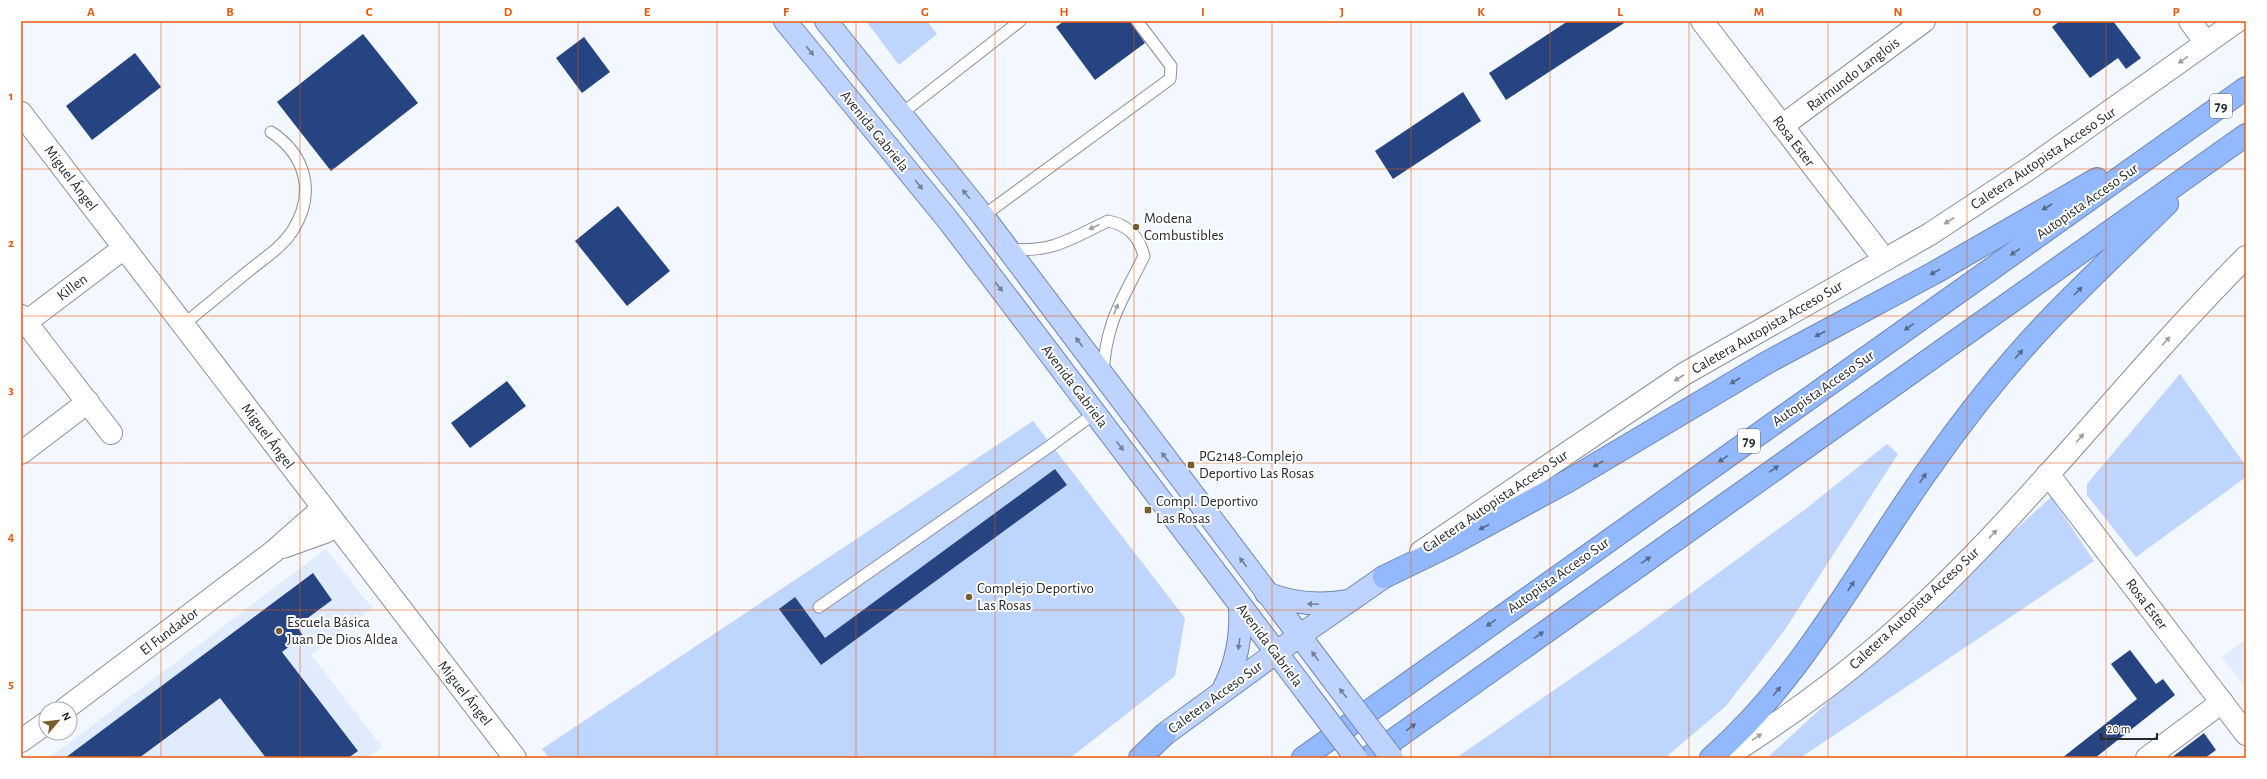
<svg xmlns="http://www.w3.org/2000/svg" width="2267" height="779" font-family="'Alegreya Sans',sans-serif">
  <rect width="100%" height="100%" fill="#f3f7ff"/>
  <g fill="#e0ebfe">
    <path d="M 326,549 L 372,608 L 311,655 L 382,747 L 368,758 L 49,758 Z"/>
    <path d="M 2246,639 L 2246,688 L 2222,657 Z"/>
  </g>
  <g fill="#bed5fe">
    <path d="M 866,21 L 927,21 L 937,34 L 899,65 Z"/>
    <path d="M 2180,374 L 2246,466 L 2246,477 L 2136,557 L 2087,495 L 2087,484 Z"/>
    <path d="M 1033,421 L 1185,618 L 1175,676 L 1070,758 L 549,758 L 542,749 Z"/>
    <path d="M 1887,444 L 1898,454 L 1784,631 L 1726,706 L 1665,758 L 1456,758 L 1638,632 L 1803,511 Z"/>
    <path d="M 2051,497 L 2094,561 L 1800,758 L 1767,758 Z"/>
  </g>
  <g fill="#254481">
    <path d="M 1064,21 L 1130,21 L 1145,43 L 1095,80 L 1056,27 Z"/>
    <path d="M 1568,21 L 1627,21 L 1506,100 L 1489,73 Z"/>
    <path d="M 2060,21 L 2113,21 L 2141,58 L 2126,69 L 2118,58 L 2090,78 L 2052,27 Z"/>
    <path d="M 363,34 L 418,103 L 331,171 L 277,102 Z"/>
    <path d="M 584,37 L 610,72 L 582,93 L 556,58 Z"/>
    <path d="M 135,53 L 161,87 L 92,140 L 66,106 Z"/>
    <path d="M 1463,92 L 1481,121 L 1393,179 L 1375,151 Z"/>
    <path d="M 618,206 L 670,271 L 627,306 L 575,241 Z"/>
    <path d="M 507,381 L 526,406 L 470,448 L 451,423 Z"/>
    <path d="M 1055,469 L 1067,485 L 821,665 L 779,609 L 795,597 L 825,638 Z"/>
    <path d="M 313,573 L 332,600 L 297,626 L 303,636 L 282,652 L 358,751 L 348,758 L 266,758 L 220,698 L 139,758 L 65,758 Z"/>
    <path d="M 2130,650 L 2156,684 L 2163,679 L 2175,695 L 2095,758 L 2062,758 L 2137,699 L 2111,664 Z"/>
    <path d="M 2204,733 L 2216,750 L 2205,758 L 2171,758 Z"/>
  </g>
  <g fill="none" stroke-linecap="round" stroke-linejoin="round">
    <g stroke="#898f9a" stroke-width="13">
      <g id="lane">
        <path d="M 901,114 L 1020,21"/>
        <path d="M 983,216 L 1170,79 L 1171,66 L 1137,21"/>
        <path d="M 1008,249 C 1053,253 1070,239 1108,221 C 1128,225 1139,236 1144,256 C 1122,301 1106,321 1103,374"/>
        <path d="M 183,325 C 206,306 228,288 251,269 C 266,257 283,246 293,230 C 316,193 306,155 271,132"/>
        <path d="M 819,607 L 1050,446 L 1095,413"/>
      </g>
    </g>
    <g stroke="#898f9a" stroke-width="24">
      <g id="street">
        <path d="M 1702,21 L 1885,260"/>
        <path d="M 2190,21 L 2206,43"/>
        <path d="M 1782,126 L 1924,21"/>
        <path d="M 21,316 L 111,433"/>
        <path d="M 21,326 L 124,248"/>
        <path d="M 21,453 L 88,402"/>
        <path d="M 2048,474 L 2246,734"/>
        <path d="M 283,547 L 325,532 L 336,525"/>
        <path d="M 65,709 L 273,552 L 323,508"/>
        <path d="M 21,741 L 46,723"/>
        <path d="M 2147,758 L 2222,702"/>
      </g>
    </g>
    <g stroke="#898f9a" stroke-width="24">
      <g id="secondary">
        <path d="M 21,113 L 515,758"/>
        <path d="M 1421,552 L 1684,374 L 1930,234 L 2030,168 L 2237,21"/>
        <path d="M 1724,758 C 1776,725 1827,689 1874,649 C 2012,532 2119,384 2246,257"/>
      </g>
    </g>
    <g stroke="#6d86b5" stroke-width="24">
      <g id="primary">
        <path d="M 785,21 L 948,220 L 1006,296 L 1307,693"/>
        <path d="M 826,21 L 983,216 L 1330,676"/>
        <path d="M 1266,593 C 1293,604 1319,606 1347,601"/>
        <path d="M 1223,690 C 1237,663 1242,636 1240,605"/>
        <path d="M 1165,734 L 1299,636 L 1384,577"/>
      </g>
    </g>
    <g stroke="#6d86b5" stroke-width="24">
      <g id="highway">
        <path d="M 1384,577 L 1448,546 L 1568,481 L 1768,362 L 1934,273 L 2097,179"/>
        <path d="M 1140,758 L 1165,734"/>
        <path d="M 1303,758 L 2246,88"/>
        <path d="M 1368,758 L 2246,135"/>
        <path d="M 1711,758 C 1803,678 1858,568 1928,470 C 1965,417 2006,365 2051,318 C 2089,279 2128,242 2167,204"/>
      </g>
    </g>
    <use href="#lane" stroke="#fff" stroke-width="11"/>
    <use href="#street" stroke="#fff" stroke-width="22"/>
    <use href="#secondary" stroke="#fff" stroke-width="22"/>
    <use href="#primary" stroke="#bed4fe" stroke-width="22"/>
    <use href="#highway" stroke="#92b8fd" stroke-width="22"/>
    <g stroke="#6d86b5" stroke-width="24" stroke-linecap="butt">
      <g id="primary-bridge">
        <path d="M 1330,676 L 1392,758"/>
        <path d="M 1307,693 L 1356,758"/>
      </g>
    </g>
    <use href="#primary-bridge" stroke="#bed4fe" stroke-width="22"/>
  </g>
  <defs><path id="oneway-solid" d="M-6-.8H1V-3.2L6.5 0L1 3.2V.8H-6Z"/></defs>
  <g fill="#727f96">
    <use href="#oneway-solid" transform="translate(810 51) rotate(51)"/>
    <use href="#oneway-solid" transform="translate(919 185) rotate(51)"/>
    <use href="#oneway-solid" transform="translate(966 194) rotate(-129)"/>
    <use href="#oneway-solid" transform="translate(999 287) rotate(52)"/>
    <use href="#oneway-solid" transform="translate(1079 342) rotate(-127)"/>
    <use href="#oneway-solid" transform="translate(1120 446) rotate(53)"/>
    <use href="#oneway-solid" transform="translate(1165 457) rotate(-127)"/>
    <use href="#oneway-solid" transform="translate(1243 562) rotate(-127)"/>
    <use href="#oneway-solid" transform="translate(1313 604) rotate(-178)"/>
    <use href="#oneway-solid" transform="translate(1239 644) rotate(98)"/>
    <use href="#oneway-solid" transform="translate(1315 656) rotate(-127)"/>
    <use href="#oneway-solid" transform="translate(1343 693) rotate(-127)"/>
  </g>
  <g fill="#9e9fa1">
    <use href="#oneway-solid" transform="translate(2183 60) rotate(144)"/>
    <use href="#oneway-solid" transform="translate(1949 221) rotate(147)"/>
    <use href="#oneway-solid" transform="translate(1094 227) rotate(155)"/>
    <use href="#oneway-solid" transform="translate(1116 309) rotate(-68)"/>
    <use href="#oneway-solid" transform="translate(2166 341) rotate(-48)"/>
    <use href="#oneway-solid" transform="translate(1679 378) rotate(147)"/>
    <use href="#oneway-solid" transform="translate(2080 438) rotate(-49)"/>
    <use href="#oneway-solid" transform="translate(1993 534) rotate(-47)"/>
    <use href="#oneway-solid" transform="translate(1757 737) rotate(-34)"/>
  </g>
  <g fill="#576a8b">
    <use href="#oneway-solid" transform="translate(2047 207) rotate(150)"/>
    <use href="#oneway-solid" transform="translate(2015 252) rotate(145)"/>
    <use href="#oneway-solid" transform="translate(1935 272) rotate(151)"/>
    <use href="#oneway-solid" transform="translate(2078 291) rotate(-45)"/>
    <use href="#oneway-solid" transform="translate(1909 327) rotate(145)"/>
    <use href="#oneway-solid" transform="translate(1820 334) rotate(152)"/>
    <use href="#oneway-solid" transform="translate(2019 354) rotate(-49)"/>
    <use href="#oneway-solid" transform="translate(1735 381) rotate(150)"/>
    <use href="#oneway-solid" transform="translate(1723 459) rotate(145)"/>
    <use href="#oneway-solid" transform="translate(1598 464) rotate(150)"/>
    <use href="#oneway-solid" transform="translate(1774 469) rotate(-35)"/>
    <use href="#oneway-solid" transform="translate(1923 478) rotate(-56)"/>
    <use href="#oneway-solid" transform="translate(1484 527) rotate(152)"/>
    <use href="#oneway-solid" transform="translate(1646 560) rotate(-35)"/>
    <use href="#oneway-solid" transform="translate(1851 586) rotate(-56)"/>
    <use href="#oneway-solid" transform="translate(1491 623) rotate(145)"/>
    <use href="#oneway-solid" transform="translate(1539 635) rotate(-35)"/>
    <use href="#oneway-solid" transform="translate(1777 691) rotate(-50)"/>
    <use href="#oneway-solid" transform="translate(1411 727) rotate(-36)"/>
  </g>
  <path fill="none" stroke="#e8590c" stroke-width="1" stroke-opacity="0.55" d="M 161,21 L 161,758M 300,21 L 300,758M 439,21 L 439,758M 578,21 L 578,758M 717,21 L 717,758M 856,21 L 856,758M 995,21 L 995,758M 1134,21 L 1134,758M 1272,21 L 1272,758M 1411,21 L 1411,758M 1550,21 L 1550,758M 1689,21 L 1689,758M 1828,21 L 1828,758M 1967,21 L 1967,758M 2106,21 L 2106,758M 21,169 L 2246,169M 21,316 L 2246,316M 21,463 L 2246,463M 21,610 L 2246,610"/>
  <g fill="#775e2f" stroke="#fff" stroke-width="1.5">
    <circle cx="1136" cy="227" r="4"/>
    <rect x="1187" y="461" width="8" height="8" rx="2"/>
    <rect x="1144" y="506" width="8" height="8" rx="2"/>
    <circle cx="969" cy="597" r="4"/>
    <circle cx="279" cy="631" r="4"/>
  </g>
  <g text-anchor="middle" stroke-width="4" stroke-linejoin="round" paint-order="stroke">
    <g fill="#fff" stroke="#686a6d" stroke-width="1">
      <rect x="2210" y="94" width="22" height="24" rx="3"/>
      <rect x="1738" y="429" width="22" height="24" rx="3"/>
    </g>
    <g font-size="14" font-weight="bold" fill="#272a2e">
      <text x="2221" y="111">79</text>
      <text x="1749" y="446">79</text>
    </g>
    <g font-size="15" fill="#272a2e" stroke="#fff">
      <text transform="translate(1853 74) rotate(-37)" y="5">Raimundo Langlois</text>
      <text transform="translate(875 131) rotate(51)" y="5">Avenida Gabriela</text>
      <text transform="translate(1794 141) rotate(53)" y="5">Rosa Ester</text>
      <text transform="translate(2043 158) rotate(-34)" y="5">Caletera Autopista Acceso Sur</text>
      <text transform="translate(71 178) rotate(53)" y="5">Miguel Ángel</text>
      <text transform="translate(2087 201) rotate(-35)" y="5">Autopista Acceso Sur</text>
      <text transform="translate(72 287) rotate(-37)" y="5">Killen</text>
      <text transform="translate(1767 327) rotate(-30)" y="5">Caletera Autopista Acceso Sur</text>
      <text transform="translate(1075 386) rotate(53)" y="5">Avenida Gabriela</text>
      <text transform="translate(1823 388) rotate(-35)" y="5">Autopista Acceso Sur</text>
      <text transform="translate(268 436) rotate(53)" y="5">Miguel Ángel</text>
      <text transform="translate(1495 501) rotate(-34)" y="5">Caletera Autopista Acceso Sur</text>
      <text transform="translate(1558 575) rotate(-35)" y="5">Autopista Acceso Sur</text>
      <text transform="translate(2147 604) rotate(53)" y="5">Rosa Ester</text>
      <text transform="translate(1914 608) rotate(-43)" y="5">Caletera Autopista Acceso Sur</text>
      <text transform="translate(169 631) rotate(-37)" y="5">El Fundador</text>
      <text transform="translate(1270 645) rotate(53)" y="5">Avenida Gabriela</text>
      <text transform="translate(465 693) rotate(52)" y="5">Miguel Ángel</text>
      <text transform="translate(1215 697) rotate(-36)" y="5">Caletera Acceso Sur</text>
    </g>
    <g font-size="15" fill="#272a2e" stroke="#fff" text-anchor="start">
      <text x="1144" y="223">Modena<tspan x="1144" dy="17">Combustibles</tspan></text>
      <text x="1199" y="461">PG2148-Complejo<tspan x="1199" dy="17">Deportivo Las Rosas</tspan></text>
      <text x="1156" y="506">Compl. Deportivo<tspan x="1156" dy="17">Las Rosas</tspan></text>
      <text x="977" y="593">Complejo Deportivo<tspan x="977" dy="17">Las Rosas</tspan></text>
      <text x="287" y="627">Escuela Básica<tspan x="287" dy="17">Juan De Dios Aldea</tspan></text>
    </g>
  </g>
  <rect width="2267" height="779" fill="none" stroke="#ffffff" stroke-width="44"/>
  <g transform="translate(58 721) rotate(62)"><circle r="19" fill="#ffffff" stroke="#a9aaab"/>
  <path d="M0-3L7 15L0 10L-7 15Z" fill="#775e2f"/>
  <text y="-6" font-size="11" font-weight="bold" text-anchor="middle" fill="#272a2e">N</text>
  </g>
  <path d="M2101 733v6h56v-6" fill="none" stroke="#272a2e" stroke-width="2"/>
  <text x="2107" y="733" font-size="12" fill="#272a2e" stroke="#ffffff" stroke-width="3" paint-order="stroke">20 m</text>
  <rect x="22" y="22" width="2223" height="735" fill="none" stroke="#e8590c" stroke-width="1.5"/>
  <g font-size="13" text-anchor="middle" font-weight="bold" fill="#e8590c">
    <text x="91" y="16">A</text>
    <text x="230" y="16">B</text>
    <text x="369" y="16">C</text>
    <text x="508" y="16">D</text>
    <text x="647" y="16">E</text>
    <text x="786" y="16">F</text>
    <text x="925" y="16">G</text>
    <text x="1064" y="16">H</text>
    <text x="1203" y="16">I</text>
    <text x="1342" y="16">J</text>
    <text x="1481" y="16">K</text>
    <text x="1620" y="16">L</text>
    <text x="1759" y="16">M</text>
    <text x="1898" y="16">N</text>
    <text x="2037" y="16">O</text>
    <text x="2176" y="16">P</text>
    <text x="11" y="100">1</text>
    <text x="11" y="247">2</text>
    <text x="11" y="394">3</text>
    <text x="11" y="541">4</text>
    <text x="11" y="688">5</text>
  </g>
</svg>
